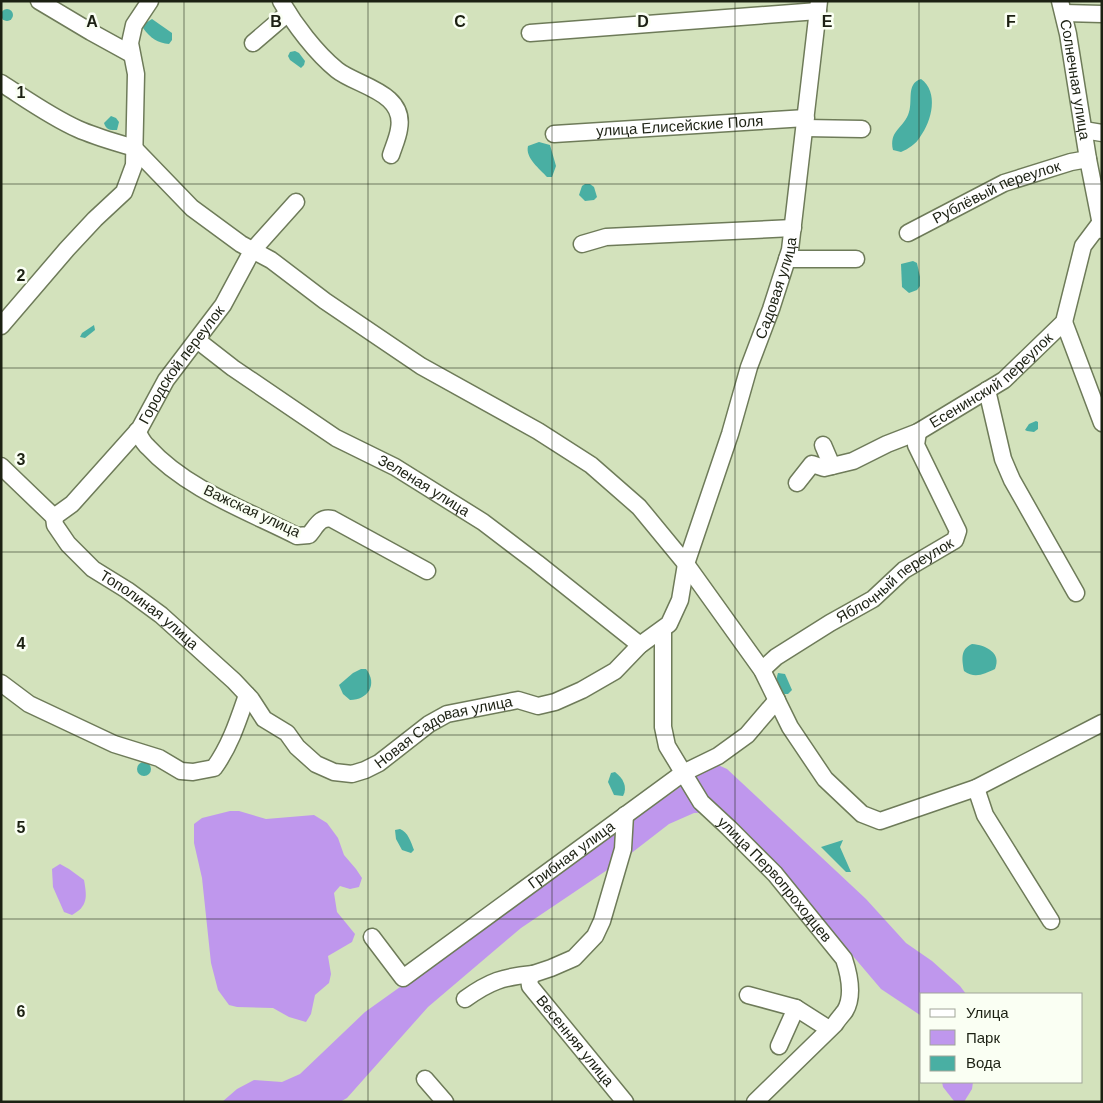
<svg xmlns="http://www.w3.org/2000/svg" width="1103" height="1103" font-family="Helvetica,sans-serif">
  <rect width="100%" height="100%" fill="#d3e2bc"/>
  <g fill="#bf97ed">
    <path d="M 718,765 L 727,769 L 866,899 L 906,943 L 932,961 L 960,986 L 966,994 L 922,994 L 922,1019 L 920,1015 L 881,989 L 756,842 L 736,822 L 721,812 L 694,813 L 669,824 L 625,858 L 521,928 L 428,1007 L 347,1098 L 340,1102 L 222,1102 L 237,1089 L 254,1080 L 282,1082 L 300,1074 L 365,1012 L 708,767 Z"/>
    <path d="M 230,811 L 239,811 L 266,819 L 314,815 L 327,823 L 338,838 L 344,855 L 356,869 L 362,878 L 359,887 L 350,889 L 340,886 L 334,893 L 337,912 L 355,934 L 352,942 L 328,956 L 331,974 L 329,983 L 315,995 L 311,1014 L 306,1022 L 289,1017 L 273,1008 L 237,1007 L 229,1005 L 218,990 L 211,963 L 202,878 L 194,843 L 194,824 L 202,818 Z"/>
    <path d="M 60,864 L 69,869 L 84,880 C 87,897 88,906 72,915 L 64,912 L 53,887 L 52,869 Z"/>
    <path d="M 942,1082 L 973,1082 L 972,1089 L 964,1102 L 954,1101 L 943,1087 Z"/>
  </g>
  <g fill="#49afa3">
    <circle cx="7" cy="15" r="6"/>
    <path d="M 152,19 L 172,33 L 172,40 L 169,44 C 158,43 150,38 143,28 L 144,24 Z"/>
    <path d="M 295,51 L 299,53 L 305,61 L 304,65 L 301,68 L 290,60 L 288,56 L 290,52 Z"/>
    <path d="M 921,79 C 939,92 932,121 920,137 C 916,144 908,149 901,152 L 893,150 C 889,131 902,129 908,115 C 914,102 905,84 921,79 Z"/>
    <path d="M 111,116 L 116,118 L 119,122 L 117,130 C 110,130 106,130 104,123 Z"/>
    <path d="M 539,142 L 550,145 L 556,166 L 552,177 L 547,177 C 540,169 525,158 528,146 Z"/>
    <path d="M 585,184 L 590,184 L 594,187 L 597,197 L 594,200 L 585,201 L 579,195 L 582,186 Z"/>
    <path d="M 913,261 L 917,263 L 920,277 L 920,286 L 917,290 L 909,293 L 902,287 L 901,264 Z"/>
    <path d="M 94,325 L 95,330 L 85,338 L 80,337 L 82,333 Z"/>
    <path d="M 1036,421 L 1038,422 L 1038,429 L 1034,432 L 1027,431 L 1025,430 L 1029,424 Z"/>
    <path d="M 972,644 C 986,645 1002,653 995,669 C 984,674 975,679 964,671 C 962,660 960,649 972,644 Z"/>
    <path d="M 361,669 L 366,669 C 378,684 368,700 350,700 L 343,694 L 339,685 L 353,673 Z"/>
    <path d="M 778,673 L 785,674 L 792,690 L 788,694 L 784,694 C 779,689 775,680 778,673 Z"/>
    <circle cx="144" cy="769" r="7"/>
    <path d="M 615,772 C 623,778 628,787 623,796 L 614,795 L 608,782 L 611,773 Z"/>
    <path d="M 400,829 C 408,832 411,842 414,850 L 411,853 L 402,850 L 396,839 L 395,830 Z"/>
    <path d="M 843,840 L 840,847 L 851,872 L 846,872 L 821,847 Z"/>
  </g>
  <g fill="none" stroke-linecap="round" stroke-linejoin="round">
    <g stroke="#6e7b59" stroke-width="19">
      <g id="minor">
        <path d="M 39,1 L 91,32 L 131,54"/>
        <path d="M 281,1 C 294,24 316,53 337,70 C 357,86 406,92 399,129 C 398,137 394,146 391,155"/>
        <path id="s1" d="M 1060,1 L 1068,34 L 1088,159 L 1102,230"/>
        <path d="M 1064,13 L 1102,14"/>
        <path d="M 530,33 L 818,11"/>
        <path d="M 253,43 L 288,13"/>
        <path d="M 1,83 C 26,99 51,117 78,129 C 96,137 115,142 134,148"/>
        <path d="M 805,128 L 862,129"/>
        <path d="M 1084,130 L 1102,133"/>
        <path id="s2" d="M 554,134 L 806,118"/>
        <path d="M 134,148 L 192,208 L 241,244 L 271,260 L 325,301 L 421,366 L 538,431 L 591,465 L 639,507 L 686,564 L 762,670 L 790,727 L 825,779 L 862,814 L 880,821 L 976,788 L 1102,723"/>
        <path id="s3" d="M 908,233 L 1004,183 L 1071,162 L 1088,159"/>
        <path d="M 582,244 L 606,237 L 793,228"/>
        <path d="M 787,259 L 856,259"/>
        <path d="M 1064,322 L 1102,423"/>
        <path d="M 1,326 L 67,249 L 95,219 L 124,192 L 134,165 L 136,74 L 130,43 L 134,25 L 150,1"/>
        <path id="s4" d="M 197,340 L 233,368 L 336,438 L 395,467 L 483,522 L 537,563 L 640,645"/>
        <path d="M 987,390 L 1003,459 L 1012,480 L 1076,593"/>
        <path d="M 137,431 C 140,436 143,443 148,447 C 186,489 248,511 297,536 L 309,535 C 316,527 320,516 332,519 L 427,571"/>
        <path d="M 823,445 L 832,466"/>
        <path d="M 1,466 L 54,517"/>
        <path id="s5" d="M 797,483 L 812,464 L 824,468 L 853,461 L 887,444 L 918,432 L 1004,380 L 1064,322 L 1083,246 L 1101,222"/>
        <path id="s6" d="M 54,517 L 55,525 L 68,544 L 93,569 L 127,590 L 161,615 L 234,681 L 251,699 L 264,719 L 287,733 L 297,747 L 316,764 L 334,772 L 352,774 L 365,770 L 379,763 L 429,724 L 447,714 L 518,700 L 538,706 L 555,702 L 582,690 L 615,671 L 640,645 L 669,624 L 680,600 L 686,564 L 730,434 L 749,367 L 771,309 L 790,250 L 819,1"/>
        <path id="s7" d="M 54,517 L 72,504 L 140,428 L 166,380 L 223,305 L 252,251 L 296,202"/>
        <path id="s8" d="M 663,630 L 663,727 L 667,746 L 701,802 L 729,828 L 775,874 L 844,959 C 849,974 854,996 845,1011 C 842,1015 838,1019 835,1024 L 755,1102"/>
        <path id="s9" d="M 762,670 L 776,657 L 830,623 L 873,599 L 904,570 L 955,540 L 958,531 L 916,445 L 918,432"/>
        <path d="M 1,683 L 29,704 L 114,744 L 159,758 L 181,771 L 193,772 L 214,768 C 230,746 238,721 247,695"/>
        <path d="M 976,788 L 985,815 L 1051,921"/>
        <path id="s10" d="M 372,937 L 403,978 L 683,773 L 718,756 L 747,735 L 777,700"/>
        <path d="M 529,978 L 533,974 L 551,968 L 574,958 L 595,936 L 602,921 L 623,849 L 625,815"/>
        <path id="s11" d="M 529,978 L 530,986 L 625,1102"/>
        <path d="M 748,995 L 796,1008 L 829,1029"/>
        <path d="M 465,999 C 490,981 503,977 533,974 L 529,978"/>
        <path d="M 779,1046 L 796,1008"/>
        <path d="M 425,1079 L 445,1102"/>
      </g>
    </g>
    <use href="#minor" stroke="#fff" stroke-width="16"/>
  </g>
  <path fill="none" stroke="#1c2113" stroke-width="1" stroke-opacity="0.55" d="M 184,1 L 184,1102M 368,1 L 368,1102M 552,1 L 552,1102M 735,1 L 735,1102M 919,1 L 919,1102M 1,184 L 1102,184M 1,368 L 1102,368M 1,552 L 1102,552M 1,735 L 1102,735M 1,919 L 1102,919"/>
  <g text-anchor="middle" stroke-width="5" stroke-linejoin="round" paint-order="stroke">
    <g font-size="15" fill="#1c2113" stroke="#fafff3">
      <text dy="5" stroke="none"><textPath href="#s1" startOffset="80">Солнечная улица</textPath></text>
      <text dy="5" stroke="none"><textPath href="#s2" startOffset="126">улица Елисейские Поля</textPath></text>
      <text dy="5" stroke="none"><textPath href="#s3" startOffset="98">Рублёвый переулок</textPath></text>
      <text dy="5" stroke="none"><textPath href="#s6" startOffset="1120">Садовая улица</textPath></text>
      <text dy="5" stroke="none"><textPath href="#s7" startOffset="200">Городской переулок</textPath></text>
      <text dy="5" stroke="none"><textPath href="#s5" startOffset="228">Есенинский переулок</textPath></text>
      <text dy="5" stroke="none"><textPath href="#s4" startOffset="270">Зеленая улица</textPath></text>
      <text transform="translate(252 511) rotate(25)" y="5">Важская улица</text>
      <text dy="5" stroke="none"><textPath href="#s9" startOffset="161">Яблочный переулок</textPath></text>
      <text dy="5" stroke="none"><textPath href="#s6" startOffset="136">Тополиная улица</textPath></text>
      <text dy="5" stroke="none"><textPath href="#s6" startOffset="506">Новая Садовая улица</textPath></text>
      <text dy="5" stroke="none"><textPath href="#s10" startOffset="260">Грибная улица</textPath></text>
      <text dy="5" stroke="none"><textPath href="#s8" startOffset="289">улица Первопроходцев</textPath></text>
      <text dy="5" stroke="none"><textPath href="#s11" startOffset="79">Весенняя улица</textPath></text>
    </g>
  </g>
  <g font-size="16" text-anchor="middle" font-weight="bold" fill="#1c2113" stroke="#fafff3" stroke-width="5" stroke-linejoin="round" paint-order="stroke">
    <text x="92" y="27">A</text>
    <text x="276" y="27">B</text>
    <text x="460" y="27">C</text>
    <text x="643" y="27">D</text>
    <text x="827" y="27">E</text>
    <text x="1011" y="27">F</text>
    <text x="21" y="98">1</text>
    <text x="21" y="281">2</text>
    <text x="21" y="465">3</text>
    <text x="21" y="649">4</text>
    <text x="21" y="833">5</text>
    <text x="21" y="1017">6</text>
  </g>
  <rect width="1103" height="1103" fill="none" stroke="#1c2113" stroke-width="5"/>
  <rect x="920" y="993" width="162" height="90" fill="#fafff3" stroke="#a1a699"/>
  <rect x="930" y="1009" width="25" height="8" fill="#ffffff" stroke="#a1a699"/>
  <text x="966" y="1018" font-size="15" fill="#1c2113">Улица</text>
  <rect x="930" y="1030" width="25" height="15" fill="#bf97ed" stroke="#a1a699"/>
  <text x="966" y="1043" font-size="15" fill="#1c2113">Парк</text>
  <rect x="930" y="1056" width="25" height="15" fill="#49afa3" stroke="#a1a699"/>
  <text x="966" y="1068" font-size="15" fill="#1c2113">Вода</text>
</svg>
